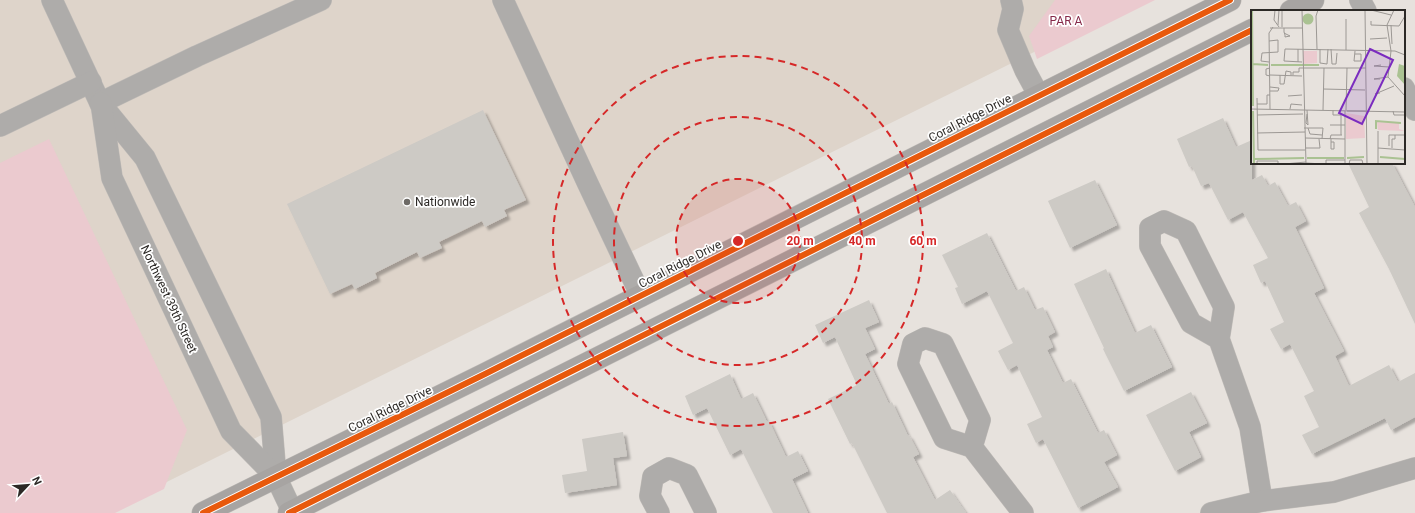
<svg xmlns="http://www.w3.org/2000/svg" width="1415" height="513" font-family="Roboto,sans-serif">
  <defs>
    <filter id="shadow"><feDropShadow dx="3.5" dy="3.5" stdDeviation="1" flood-color="#0004"/></filter>
  </defs>
  <rect width="100%" height="100%" fill="#e7e2dd"/>
  <path fill="#ded4ca" d="M 0,0 L 1139,0 L 104,513 L 0,513 Z"/>
  <g fill="#ebcacf">
    <path d="M 1055,0 L 1155,0 L 1037,59 L 1029,36 Z"/>
    <path d="M 49,139 L 187,430 L 164,489 L 115,513 L 0,513 L 0,163 Z"/>
  </g>
  <g fill="#cdcac5" filter="url(#shadow)">
    <path d="M 483,110 L 526,200 L 504,210 L 507,216 L 485,227 L 482,221 L 439,242 L 442,248 L 420,258 L 417,252 L 375,273 L 377,278 L 355,289 L 352,284 L 330,294 L 287,204 Z"/>
    <path d="M 1223,118 L 1236,147 L 1252,140 L 1252,180 L 1262,175 L 1268,186 L 1275,182 L 1288,206 L 1296,202 L 1306,221 L 1295,227 L 1324,288 L 1314,293 L 1344,351 L 1335,356 L 1349,386 L 1389,365 L 1398,382 L 1415,373 L 1415,417 L 1391,430 L 1385,418 L 1312,454 L 1302,435 L 1319,427 L 1304,396 L 1314,391 L 1290,344 L 1281,349 L 1270,329 L 1284,322 L 1265,281 L 1261,283 L 1253,265 L 1268,258 L 1243,212 L 1228,220 L 1209,183 L 1201,186 L 1192,166 L 1189,167 L 1177,139 Z"/>
    <path d="M 1348,163 L 1392,163 L 1415,207 L 1415,324 L 1389,269 L 1359,213 L 1369,207 Z"/>
    <path d="M 1095,180 L 1117,225 L 1070,248 L 1048,201 Z"/>
    <path d="M 987,233 L 1016,291 L 1024,287 L 1035,310 L 1043,307 L 1055,332 L 1048,336 L 1053,347 L 1047,350 L 1063,383 L 1071,379 L 1098,433 L 1104,430 L 1117,455 L 1104,462 L 1118,487 L 1078,508 L 1043,439 L 1036,443 L 1027,424 L 1042,417 L 1017,365 L 1008,370 L 998,351 L 1013,343 L 987,291 L 962,304 L 955,288 L 958,287 L 942,255 Z"/>
    <path d="M 1106,269 L 1135,333 L 1151,325 L 1172,367 L 1124,391 L 1103,349 L 1104,348 L 1074,284 Z"/>
    <path d="M 869,300 L 879,322 L 865,328 L 875,349 L 865,354 L 889,404 L 892,402 L 908,436 L 909,435 L 919,454 L 913,457 L 935,500 L 950,490 L 966,513 L 887,513 L 852,443 L 850,444 L 828,399 L 857,385 L 835,337 L 823,343 L 815,325 Z"/>
    <path d="M 730,374 L 741,399 L 753,393 L 767,422 L 769,421 L 786,457 L 798,451 L 808,471 L 792,479 L 808,513 L 773,513 L 741,449 L 730,455 L 707,408 L 693,415 L 685,396 Z"/>
    <path d="M 1191,392 L 1207,423 L 1189,432 L 1201,457 L 1175,471 L 1146,415 Z"/>
    <path d="M 623,432 L 627,456 L 613,458 L 617,485 L 565,493 L 562,475 L 587,471 L 582,439 Z"/>
  </g>
  <g fill="none" stroke-linecap="round" stroke-linejoin="round">
    <g stroke="#c1bdb9" stroke-width="22">
      <g id="minor">
        <path d="M 52,0 L 100,103 L 145,158 L 271,417 L 276,477"/>
        <path d="M 503,0 L 588,184 L 641,296"/>
        <path d="M 1011,0 L 1013,9 L 1008,30 L 1025,70 L 1039,96"/>
        <path d="M 1360,0 L 1366,11"/>
        <path d="M 1404,88 L 1415,110"/>
        <path d="M 100,103 L 197,56 L 321,0"/>
        <path d="M 101,103 L 112,178 L 231,431 L 276,477 L 293,513"/>
        <path d="M 0,126 L 91,82"/>
        <path d="M 1219,339 L 1191,323 L 1150,246 L 1150,228 L 1164,221 L 1186,231 L 1224,307 L 1219,339 L 1250,427 L 1262,501"/>
        <path d="M 972,447 L 980,420 L 943,344 L 925,338 L 913,344 L 908,364 L 944,438 L 972,447 L 1023,513"/>
        <path d="M 659,513 L 650,496 L 653,477 L 669,468 L 687,475 L 706,513"/>
        <path d="M 1211,513 L 1262,501 L 1334,492 L 1415,468"/>
      </g>
    </g>
    <g stroke="#c1bdb9" stroke-width="23">
      <g id="major">
        <path d="M 1291,11 L 1313,0"/>
        <path d="M 203,513 L 485,374 L 1230,0"/>
        <path d="M 289,513 L 1252,30"/>
      </g>
    </g>
    <use href="#minor" stroke="#aeacaa" stroke-width="21"/>
    <use href="#major" stroke="#a7a4a2" stroke-width="22"/>
    <g stroke="#fff" stroke-width="8">
      <g id="cycleway">
        <path d="M 203,513 L 485,374 L 1230,0"/>
        <path d="M 289,513 L 1252,30"/>
      </g>
    </g>
    <use href="#cycleway" stroke="#e8590c" stroke-width="6"/>
  </g>
  <circle cx="738" cy="241" r="62" fill="#d62828" fill-opacity=".12"/>
  <g fill="none" stroke="#d62828" stroke-width="2" stroke-dasharray="7 5">
    <circle cx="738" cy="241" r="62"/>
    <circle cx="738" cy="241" r="124"/>
    <circle cx="738" cy="241" r="185"/>
  </g>
  <circle fill="#6d6a66" stroke="#fff" stroke-width="1.5" cx="407" cy="202" r="4"/>
  <g text-anchor="middle" stroke-width="3.5" stroke-linejoin="round" paint-order="stroke">
    <g font-size="12" fill="#852949" stroke="#fff">
      <text x="1066" y="25">PAR A</text>
    </g>
    <g font-size="12" fill="#2c2926" stroke="#fff">
      <text transform="translate(970 118) rotate(-27)" y="4">Coral Ridge Drive</text>
      <text transform="translate(680 264) rotate(-27)" y="4">Coral Ridge Drive</text>
      <text transform="translate(169 299) rotate(65)" y="4">Northwest 39th Street</text>
      <text transform="translate(390 409) rotate(-26)" y="4">Coral Ridge Drive</text>
    </g>
    <g font-size="12" fill="#2c2926" stroke="#fff" text-anchor="start">
      <text x="415" y="206">Nationwide</text>
    </g>
  </g>
  <g transform="translate(1251 10)">
    <rect width="154" height="154" fill="#e7e2dd"/>
    <path d="M 52,41 L 66,41 L 66,53 L 52,54 ZM 95,103 L 113,106 L 114,128 L 95,129 ZM 126,112 L 148,113 L 148,119 L 154,121 L 127,120 Z" fill="#ebcacf"/>
    <path d="M51.5 9a5.5 5.5 0 1 1 11 0a5.5 5.5 0 1 1-11 0ZM 148,54 L 154,56 L 154,75 L 146,66 Z" fill="#aac292"/>
    <path fill="none" stroke="#aac292" stroke-width="2" d="M 1,0 L 2,96M 2,54 L 17,55M 20,55 L 68,55M 2,101 L 3,154M 125,119 L 125,111 L 150,113M 129,147 L 154,149M 56,148 L 93,148M 96,148 L 113,147M 2,149 L 53,148"/>
    <path fill="none" stroke="#9c9894" stroke-width="1" d="M 24,0 L 23,10 L 28,17M 51,0 L 55,154M 114,0 L 116,154M 120,0 L 140,5M 143,0 L 136,15 L 140,41 L 137,67 L 154,86M 95,9 L 95,40M 120,11 L 120,15 L 148,16 L 154,6M 27,15 L 28,0M 140,15 L 141,34M 31,17 L 31,0M 19,18 L 51,18M 33,18 L 33,22 L 34,25 L 34,27 L 39,26 L 33,23M 119,29 L 136,28M 47,39 L 47,52M 66,39 L 65,6 L 67,0M 69,39 L 69,53 L 76,54 L 77,39M 80,39 L 81,54 L 85,54 L 86,43M 104,41 L 103,51 L 110,51 L 110,44 L 104,44M 18,52 L 10,51 L 11,43 L 27,42 L 27,30 L 18,31M 51,52 L 33,51 L 34,39 L 144,41 L 154,45M 130,55 L 123,56 L 138,57M 19,58 L 15,59 L 15,65 L 19,66M 19,65 L 51,66M 29,65 L 29,74 L 33,74 L 35,61 L 40,62 L 40,65M 42,65 L 42,62 L 48,62 L 48,58 L 115,58M 129,69 L 123,69 L 137,67M 19,77 L 28,78 L 27,81 L 19,81M 72,79 L 114,80M 129,83 L 124,84 L 143,76M 37,86 L 51,85M 6,88 L 7,140 L 54,140M 6,94 L 16,94 L 16,85 L 19,85M 0,99 L 154,102M 19,99 L 18,23 L 22,17M 39,99 L 40,94 L 51,95M 56,100 L 57,115 L 55,113 L 56,104M 72,100 L 73,58M 82,100 L 82,105 L 90,105 L 90,125M 95,100 L 96,58M 94,101 L 94,154M 96,101 L 115,101M 142,101 L 143,105 L 154,105M 6,105 L 52,104M 79,115 L 94,115M 53,118 L 72,118 L 71,129M 57,118 L 59,124 L 71,125M 6,123 L 54,122M 54,128 L 94,129M 79,129 L 80,125 L 91,125M 80,129 L 80,139 L 83,139 L 83,132 L 80,132M 138,136 L 138,125 L 154,125M 54,138 L 69,138 L 68,129M 127,138 L 154,140M 141,138 L 141,129 L 144,129 L 144,125M 55,153 L 72,154M 6,154 L 6,151 L 27,151 L 27,154M 33,154 L 55,152M 75,154 L 75,150 L 94,150M 98,154 L 99,150 L 111,150 L 112,154M 127,154 L 127,121"/>
    <path fill="#7b2cbf" fill-opacity="0.15" stroke="#7b2cbf" stroke-width="2" d="M 119,39 L 142,50 L 111,114 L 88,103 Z"/>
    <rect width="154" height="154" fill="none" stroke="#2c2926" stroke-width="2"/>
  </g>
  <circle cx="738" cy="241" r="6" fill="#d62828" stroke="#fff" stroke-width="2"/>
  <g font-size="12" text-anchor="middle" font-weight="bold" fill="#d62828" stroke="#fff" stroke-width="3.5" stroke-linejoin="round" paint-order="stroke">
    <text x="800" y="245">20 m</text>
    <text x="862" y="245">40 m</text>
    <text x="923" y="245">60 m</text>
  </g>
  <g transform="translate(28 485) rotate(64)" stroke="#ffffff" stroke-width="3" paint-order="stroke">
  <path d="M0-3L7 15L0 10L-7 15Z" fill="#2c2926"/>
  <text y="-6" font-size="11" font-weight="bold" text-anchor="middle" fill="#2c2926">N</text>
  </g>
</svg>
